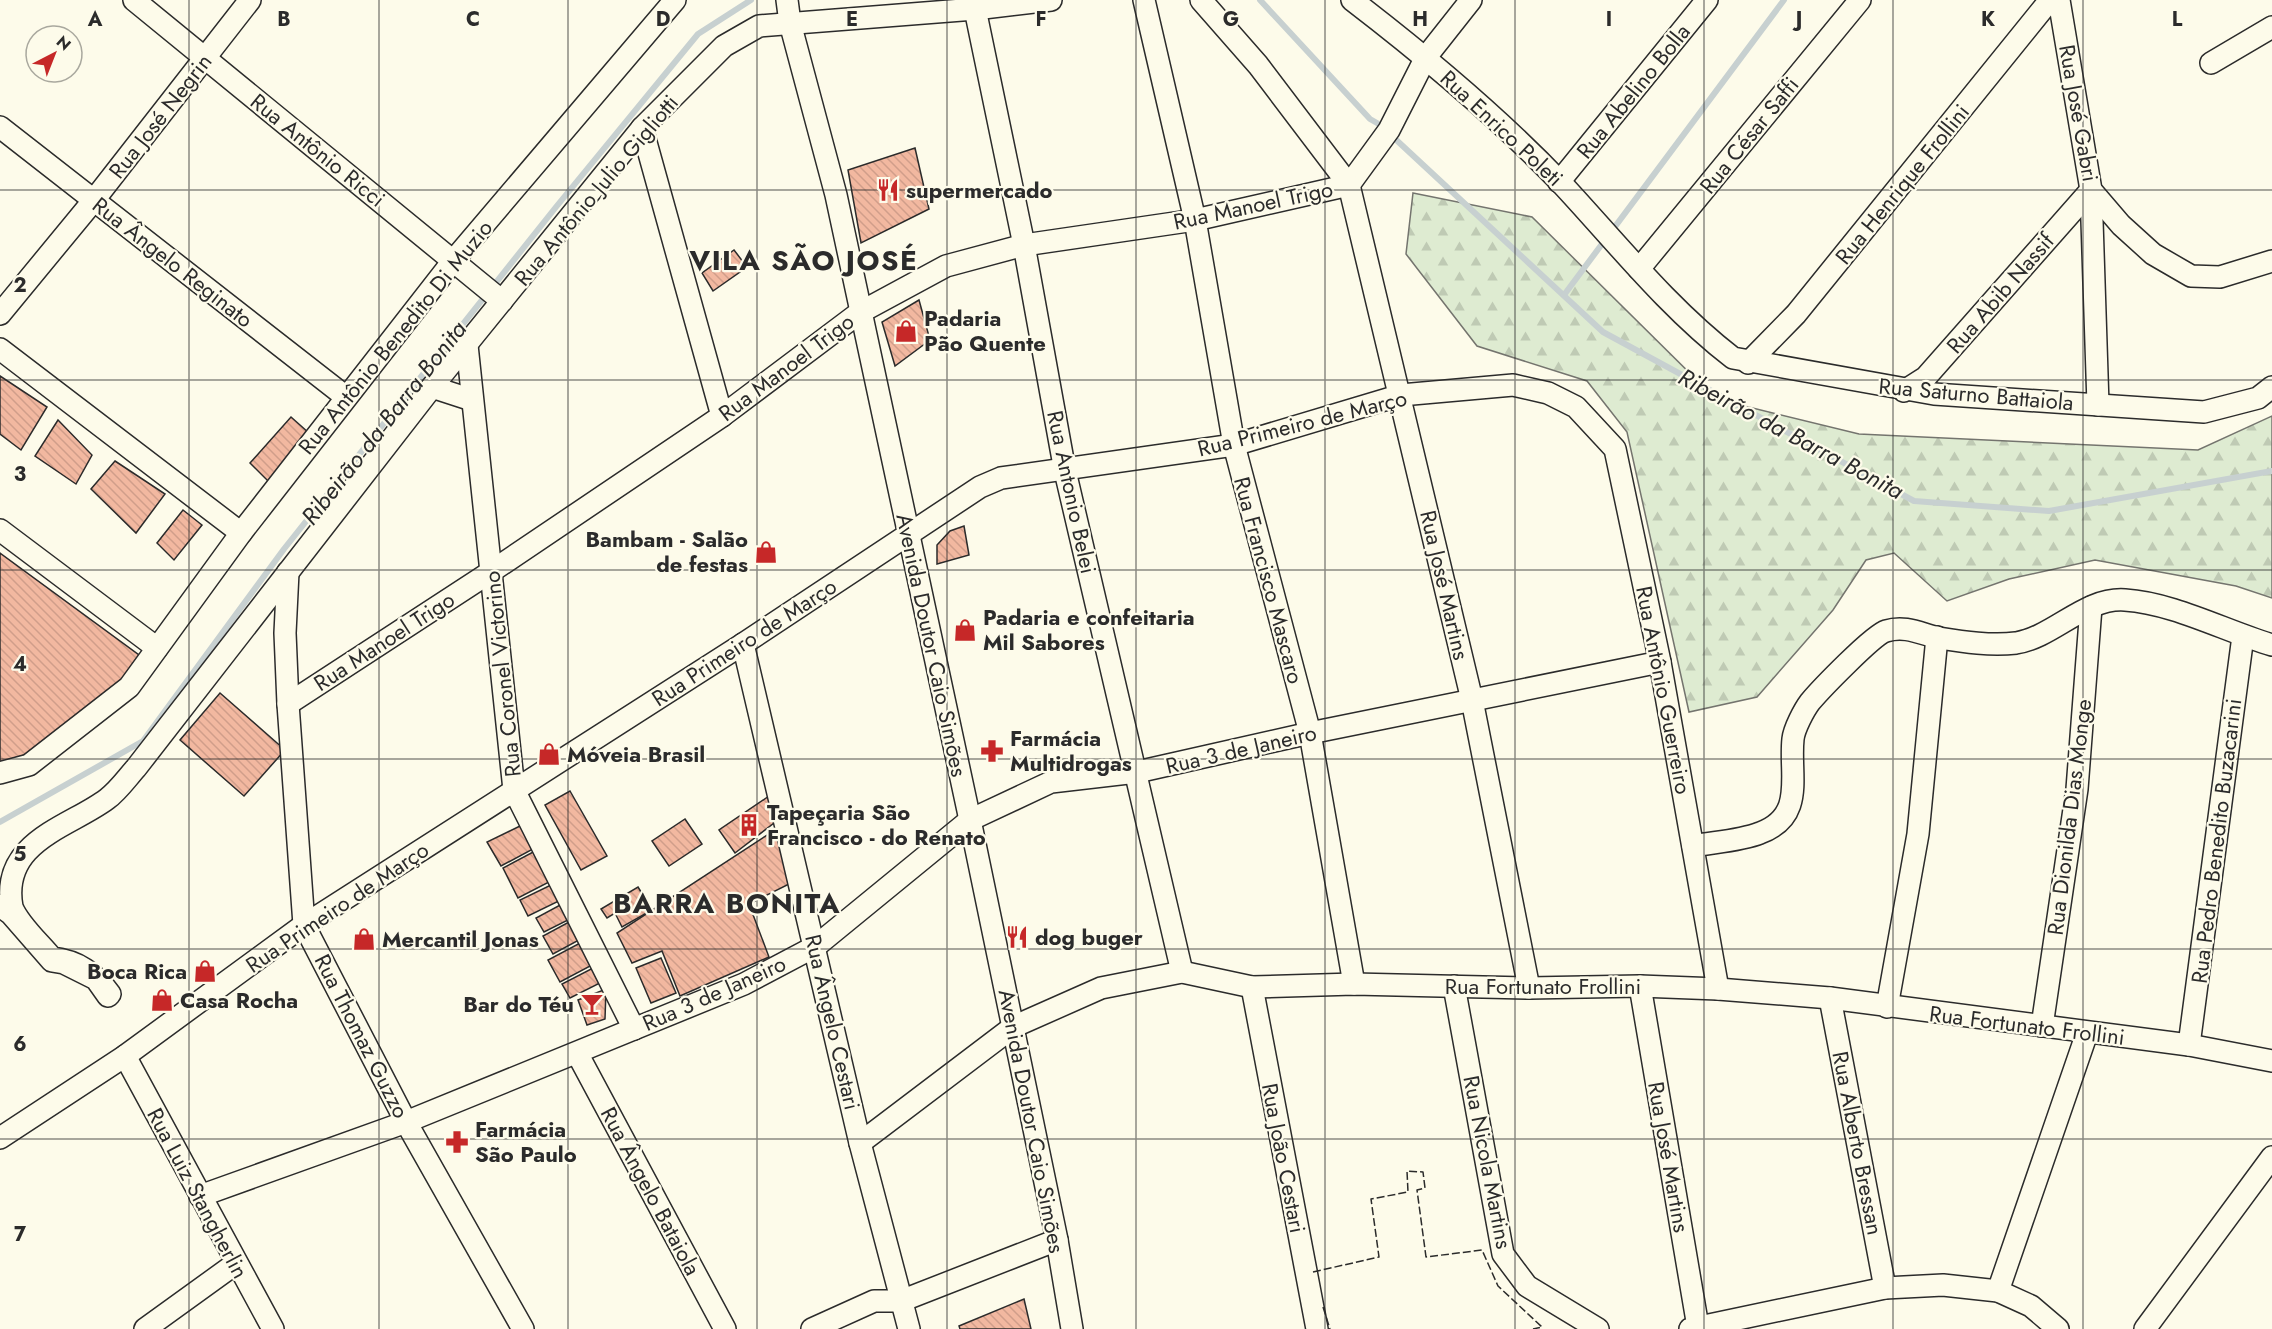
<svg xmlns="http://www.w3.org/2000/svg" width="2272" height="1329" font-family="Jost,sans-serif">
  <defs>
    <pattern id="forest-firs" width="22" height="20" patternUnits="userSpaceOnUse" patternTransform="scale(1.5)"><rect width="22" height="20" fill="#deebd1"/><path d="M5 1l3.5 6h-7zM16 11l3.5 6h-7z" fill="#bfcab4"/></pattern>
    <pattern id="building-back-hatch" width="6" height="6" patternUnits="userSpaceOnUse" patternTransform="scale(1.5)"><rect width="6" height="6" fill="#f2b8a0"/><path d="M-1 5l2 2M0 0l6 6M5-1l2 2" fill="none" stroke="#d09e8a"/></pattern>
  </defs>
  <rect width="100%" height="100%" fill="#fdfbea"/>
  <path fill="url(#forest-firs)" stroke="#74746e" stroke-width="1.5" d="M 1413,193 L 1532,217 L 1716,399 L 1859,434 L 2198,450 L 2272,416 L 2272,598 L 2236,586 L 2095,560 L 2009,579 L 1947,601 L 1894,553 L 1866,560 L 1833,610 L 1757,697 L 1689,712 L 1627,432 L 1587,381 L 1477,346 L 1406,254 Z"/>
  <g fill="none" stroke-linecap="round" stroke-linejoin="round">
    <g stroke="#c7d0d0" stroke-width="6">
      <path d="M 1260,0 L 1370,119 L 1377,123"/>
      <path d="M 1392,136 L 1603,332 L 1914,501 L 2049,511 L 2272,471"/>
      <path d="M 1564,295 L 1784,0"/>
      <path d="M 0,822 L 143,741 L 284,549 L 556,207 L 698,34 L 751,0"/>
    </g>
  </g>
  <g fill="url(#building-back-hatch)" stroke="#2b2b2b" stroke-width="1.5">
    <path d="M 915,148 L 929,209 L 861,243 L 848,170 Z"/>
    <path d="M 734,250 L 747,267 L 713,291 L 702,273 Z"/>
    <path d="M 919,300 L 930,340 L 895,366 L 882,322 Z"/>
    <path d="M 0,376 L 47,407 L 21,450 L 0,434 Z"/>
    <path d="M 291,417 L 309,433 L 269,482 L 250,463 Z"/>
    <path d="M 58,420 L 92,455 L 76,484 L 35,456 Z"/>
    <path d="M 115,461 L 165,494 L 136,533 L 91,489 Z"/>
    <path d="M 183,510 L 202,525 L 174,560 L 157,543 Z"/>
    <path d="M 964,526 L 969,555 L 937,564 L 937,545 L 950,531 Z"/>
    <path d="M 0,553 L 139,655 L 120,682 L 28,754 L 0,762 Z"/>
    <path d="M 220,693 L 285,750 L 244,796 L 180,740 Z"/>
    <path d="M 570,791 L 607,856 L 581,870 L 545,805 Z"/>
    <path d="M 772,794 L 778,820 L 735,853 L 719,830 Z"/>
    <path d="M 685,819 L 702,844 L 669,866 L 652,841 Z"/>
    <path d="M 520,826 L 533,849 L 501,866 L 487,842 Z"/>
    <path d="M 781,826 L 793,882 L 749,904 L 769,957 L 680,996 L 662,951 L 632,963 L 617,933 Z"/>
    <path d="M 535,851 L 551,881 L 518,898 L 503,868 Z"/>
    <path d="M 555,883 L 563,899 L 528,916 L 520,900 Z"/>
    <path d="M 638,887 L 652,910 L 622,927 L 615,913 L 607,918 L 601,909 Z"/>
    <path d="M 562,904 L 570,919 L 544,932 L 536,918 Z"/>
    <path d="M 569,922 L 579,940 L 553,954 L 543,936 Z"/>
    <path d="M 582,942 L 594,964 L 560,982 L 548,960 Z"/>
    <path d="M 661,958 L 676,993 L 651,1003 L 636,968 Z"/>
    <path d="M 595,967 L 602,982 L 570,998 L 562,984 Z"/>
    <path d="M 606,989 L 605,1019 L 587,1025 L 578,1000 Z"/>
    <path d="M 1024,1299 L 1031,1329 L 960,1329 L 959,1326 Z"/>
  </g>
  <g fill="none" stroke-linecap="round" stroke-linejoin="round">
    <g stroke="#2b2b2b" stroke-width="24">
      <g id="minor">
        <path d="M 134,0 L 502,301"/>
        <path d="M 787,0 L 790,23 L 836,195 L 970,820 L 1057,1240 L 1072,1329"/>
        <path d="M 1144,0 L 1195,220 L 1234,445 L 1310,733 L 1354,984"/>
        <path d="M 1201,0 L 1258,65 L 1349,185 L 1472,700 L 1529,988"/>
        <path d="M 1352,0 C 1425,56 1497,116 1561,183 C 1616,242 1668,308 1733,358 L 1934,394 L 2204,412 L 2258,398 L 2272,387"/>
        <path d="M 2059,0 L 2091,190 L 2121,225 L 2153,254 L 2191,276 L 2220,277 L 2272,261"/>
        <path d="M 975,9 L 1024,245 L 1065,471 L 1182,972"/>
        <path d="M 2211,63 L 2272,27"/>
        <path d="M 0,127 L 346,397"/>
        <path d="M 642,128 L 722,416"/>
        <path d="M 1559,182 L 1707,0"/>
        <path d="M 1349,185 L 1389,130 L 1426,57 L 1471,0"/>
        <path d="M 2091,190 L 2098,405"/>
        <path d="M 1639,269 L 1860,0"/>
        <path d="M 0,314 L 94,200 L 250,0"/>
        <path d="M 467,345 L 514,790 L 634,1029"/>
        <path d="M 0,349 L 241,533"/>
        <path d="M 1748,363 L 1796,314 L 2050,0"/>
        <path d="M 432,387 L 472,400"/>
        <path d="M 1904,391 L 1926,377 L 2091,190"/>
        <path d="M 0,530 L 157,648"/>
        <path d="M 288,572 L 285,633 L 288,704 L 304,925 L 406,1122 L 523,1329"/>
        <path d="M 743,644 L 860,1143 L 909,1329"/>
        <path d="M 288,704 L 492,571 L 722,416 L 859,313 L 946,266 L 1024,245 L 1195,220 L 1349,185"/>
        <path d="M 0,773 L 29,765 L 129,687 L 241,533 L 453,261 L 675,0"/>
        <path d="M 1693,846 C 1714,842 1740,841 1760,833 C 1806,816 1789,775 1793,739 C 1794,729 1804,710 1810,702 C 1821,689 1873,635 1886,631 C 1906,625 1921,634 1939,638 C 1964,642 1991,646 2016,643 C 2054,637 2085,597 2125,600 C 2173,603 2225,631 2272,645"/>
        <path d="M 0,906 L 11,914 L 52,961 L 64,963 L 96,979 L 108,996 L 110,994 C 95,973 78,961 52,958 C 40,943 19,925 12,907 C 0,841 70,827 107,799 C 118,791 127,778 136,768 L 432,387 L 642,128 L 724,46 L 759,26 L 975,9 L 1051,0"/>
        <path d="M 1454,986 L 1503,1254 L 1527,1286 L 1598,1329"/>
        <path d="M 1640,986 L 1698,1327"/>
        <path d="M 1252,987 L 1317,1329"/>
        <path d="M 1830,998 L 1885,1288"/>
        <path d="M 1887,1007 L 1918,834 L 1937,637"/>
        <path d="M 2042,1026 L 2077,789 L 2091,607"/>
        <path d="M 2189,1045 L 2243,636"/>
        <path d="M 577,1053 L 725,1329"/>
        <path d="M 125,1056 L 273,1329"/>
        <path d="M 0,1138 L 125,1056 L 304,925 L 743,644 L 980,487 L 1001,478 L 1234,445 L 1401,395 L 1513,385 L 1548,393 L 1576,407 L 1615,449 L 1660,662 L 1718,989"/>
        <path d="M 860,1143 L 1013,1027 L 1101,988 L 1182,972 L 1252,987 L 1354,984 L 1529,988 L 1640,986 L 1718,989 L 1830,998 L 2189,1045 L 2272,1061"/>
        <path d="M 200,1196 L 406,1122 L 744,984 L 816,946 L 970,820 L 1051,782 L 1137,772 L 1310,733 L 1660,662"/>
        <path d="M 1998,1291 L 2087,1033"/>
        <path d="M 145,1329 L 235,1264"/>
        <path d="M 812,1329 L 874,1301 L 901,1301 L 1057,1240"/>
        <path d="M 1690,1329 L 1885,1288 L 1943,1285 L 1998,1291 L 2031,1306 L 2058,1329"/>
        <path d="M 2145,1329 L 2272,1157"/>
      </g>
    </g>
    <use href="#minor" stroke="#fdfbea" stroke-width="21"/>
    <g stroke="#2b2b2b" stroke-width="1.5" stroke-dasharray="8 3" stroke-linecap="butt">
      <path d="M 1313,1272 L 1379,1257 L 1371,1199 L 1408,1192 L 1407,1171 L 1423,1172 L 1425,1188 L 1417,1190 L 1426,1257 L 1482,1250 L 1498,1286 L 1542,1327 L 1533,1329"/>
      <path d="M 1323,1307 L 1330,1329"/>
    </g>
  </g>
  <path fill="none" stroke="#2b2b2b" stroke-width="1.5" stroke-opacity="0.55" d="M 189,0 L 189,1329M 379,0 L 379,1329M 568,0 L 568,1329M 757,0 L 757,1329M 947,0 L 947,1329M 1136,0 L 1136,1329M 1325,0 L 1325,1329M 1515,0 L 1515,1329M 1704,0 L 1704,1329M 1893,0 L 1893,1329M 2083,0 L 2083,1329M 0,190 L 2272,190M 0,380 L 2272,380M 0,570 L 2272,570M 0,759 L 2272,759M 0,949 L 2272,949M 0,1139 L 2272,1139"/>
  <defs>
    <g id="restaurant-bare" transform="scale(1.8)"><path d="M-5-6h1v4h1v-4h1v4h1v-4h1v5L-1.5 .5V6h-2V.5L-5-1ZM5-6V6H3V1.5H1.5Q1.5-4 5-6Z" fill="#c62828" stroke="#fdfbea" stroke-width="2.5" paint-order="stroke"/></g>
    <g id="shop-bare" transform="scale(1.8)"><path d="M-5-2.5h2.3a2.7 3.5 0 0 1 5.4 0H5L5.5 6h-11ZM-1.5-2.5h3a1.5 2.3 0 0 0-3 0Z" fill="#c62828" stroke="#fdfbea" stroke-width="2.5" paint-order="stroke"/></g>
    <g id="pharmacy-bare" transform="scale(1.8)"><path d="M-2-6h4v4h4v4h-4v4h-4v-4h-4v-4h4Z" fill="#c62828" stroke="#fdfbea" stroke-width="2.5" paint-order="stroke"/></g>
    <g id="building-bare" transform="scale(1.8)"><path d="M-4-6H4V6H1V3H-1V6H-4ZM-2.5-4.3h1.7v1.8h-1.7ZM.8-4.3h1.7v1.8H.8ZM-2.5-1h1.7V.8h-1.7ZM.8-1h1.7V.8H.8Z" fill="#c62828" stroke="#fdfbea" stroke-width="2.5" paint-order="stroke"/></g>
    <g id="bar-bare" transform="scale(1.8)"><path d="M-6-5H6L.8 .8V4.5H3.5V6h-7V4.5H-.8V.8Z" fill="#c62828" stroke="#fdfbea" stroke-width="2.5" paint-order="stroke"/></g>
  </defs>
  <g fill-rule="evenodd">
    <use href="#restaurant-bare" x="888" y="190"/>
    <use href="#shop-bare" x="906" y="331"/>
    <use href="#shop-bare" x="766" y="552"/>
    <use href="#shop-bare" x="965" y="630"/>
    <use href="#pharmacy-bare" x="992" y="751"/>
    <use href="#shop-bare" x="549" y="754"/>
    <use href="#building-bare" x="749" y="825"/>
    <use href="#restaurant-bare" x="1017" y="937"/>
    <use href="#shop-bare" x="364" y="939"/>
    <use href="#shop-bare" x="205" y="971"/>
    <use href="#shop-bare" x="162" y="1000"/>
    <use href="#bar-bare" x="592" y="1004"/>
    <use href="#pharmacy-bare" x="457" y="1142"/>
  </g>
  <g text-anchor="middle" stroke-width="4.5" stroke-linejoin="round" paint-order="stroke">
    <g font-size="22" fill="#2b2b2b" stroke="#fdfbea">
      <text transform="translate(1633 91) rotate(-51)" y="8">Rua Abelino Bolla</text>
      <text transform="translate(2079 113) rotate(80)" y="8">Rua José Gabri</text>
      <text transform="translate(160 116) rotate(-52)" y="8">Rua José Negrin</text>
      <text transform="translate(1502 128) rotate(43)" y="8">Rua Enrico Poleti</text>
      <text transform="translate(1749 135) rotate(-51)" y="8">Rua César Saffi</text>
      <text transform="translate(318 150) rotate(39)" y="8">Rua Antônio Ricci</text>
      <text transform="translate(1902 184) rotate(-51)" y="8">Rua Henrique Frollini</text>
      <text transform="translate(596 190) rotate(-50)" y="8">Rua Antônio Julio Gigliotti</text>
      <text transform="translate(1253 205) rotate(-12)" y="8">Rua Manoel Trigo</text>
      <text transform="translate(173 262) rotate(38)" y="8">Rua Ângelo Reginato</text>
      <text transform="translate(2000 293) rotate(-49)" y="8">Rua Abib Nassif</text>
      <text transform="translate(395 337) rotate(-51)" y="8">Rua Antônio Benedito Di Muzio</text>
      <text transform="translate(786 367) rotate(-37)" y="8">Rua Manoel Trigo</text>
      <text transform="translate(1976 394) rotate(5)" y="8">Rua Saturno Battaiola</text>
      <text transform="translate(1302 423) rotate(-14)" y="8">Rua Primeiro de Março</text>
      <text transform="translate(1072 492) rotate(78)" y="8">Rua Antonio Belei</text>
      <text transform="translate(1269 580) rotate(75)" y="8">Rua Francisco Mascaro</text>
      <text transform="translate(1445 585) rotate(77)" y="8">Rua José Martins</text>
      <text transform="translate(384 641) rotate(-33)" y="8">Rua Manoel Trigo</text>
      <text transform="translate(744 642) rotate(-33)" y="8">Rua Primeiro de Março</text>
      <text transform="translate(932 645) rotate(78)" y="8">Avenida Doutor Caio Simões</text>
      <text transform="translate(502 674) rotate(-96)" y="8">Rua Coronel Victorino</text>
      <text transform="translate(1664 690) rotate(79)" y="8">Rua Antônio Guerreiro</text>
      <text transform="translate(1241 749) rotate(-13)" y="8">Rua 3 de Janeiro</text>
      <text transform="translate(2069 817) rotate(-83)" y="8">Rua Dionilda Dias Monge</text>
      <text transform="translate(2216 841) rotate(-83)" y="8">Rua Pedro Benedito Buzacarini</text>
      <text transform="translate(337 907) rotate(-34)" y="8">Rua Primeiro de Março</text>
      <text x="1543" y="994">Rua Fortunato Frollini</text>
      <text transform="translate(714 993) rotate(-24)" y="8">Rua 3 de Janeiro</text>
      <text transform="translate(833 1022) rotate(77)" y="8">Rua Ângelo Cestari</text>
      <text transform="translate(2027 1025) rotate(7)" y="8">Rua Fortunato Frollini</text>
      <text transform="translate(362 1036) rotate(63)" y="8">Rua Thomaz Guzzo</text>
      <text transform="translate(1032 1121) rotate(79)" y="8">Avenida Doutor Caio Simões</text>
      <text transform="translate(1858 1143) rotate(79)" y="8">Rua Alberto Bressan</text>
      <text transform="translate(1669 1157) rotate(80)" y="8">Rua José Martins</text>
      <text transform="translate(1284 1158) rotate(79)" y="8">Rua João Cestari</text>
      <text transform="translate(1488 1162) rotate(79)" y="8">Rua Nicola Martins</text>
      <text transform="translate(651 1191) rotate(62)" y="8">Rua Ângelo Bataiola</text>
      <text transform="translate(198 1193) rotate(62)" y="8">Rua Luiz Stangherlin</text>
    </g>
    <g font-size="22" font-weight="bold" fill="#2b2b2b" stroke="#fdfbea" text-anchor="start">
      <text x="906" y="198">supermercado</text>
      <text x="924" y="326">Padaria<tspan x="924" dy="25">Pão Quente</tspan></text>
      <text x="748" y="547" text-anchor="end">Bambam - Salão<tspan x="748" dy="25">de festas</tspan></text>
      <text x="983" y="625">Padaria e confeitaria<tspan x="983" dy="25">Mil Sabores</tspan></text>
      <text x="1010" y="746">Farmácia<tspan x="1010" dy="25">Multidrogas</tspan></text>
      <text x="567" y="762">Móveia Brasil</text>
      <text x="767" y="820">Tapeçaria São<tspan x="767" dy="25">Francisco - do Renato</tspan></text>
      <text x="1035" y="945">dog buger</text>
      <text x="382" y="947">Mercantil Jonas</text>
      <text x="187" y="979" text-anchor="end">Boca Rica</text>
      <text x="180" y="1008">Casa Rocha</text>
      <text x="574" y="1012" text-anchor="end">Bar do Téu</text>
      <text x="475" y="1137">Farmácia<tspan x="475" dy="25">São Paulo</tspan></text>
    </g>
    <g font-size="24" font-style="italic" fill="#2b2b2b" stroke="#fdfbea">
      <text transform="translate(384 423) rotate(-52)" y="8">Ribeirão da Barra Bonita</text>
      <text transform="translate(1791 434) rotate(28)" y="8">Ribeirão da Barra Bonita</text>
    </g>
    <g font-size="28" font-weight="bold" letter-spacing="1.5" fill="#2b2b2b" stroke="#fdfbea">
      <text x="804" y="270">VILA SÃO JOSÉ</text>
      <text x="727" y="913">BARRA BONITA</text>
    </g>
  </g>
  <g font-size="20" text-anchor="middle" font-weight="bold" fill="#2b2b2b" stroke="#fdfbea" stroke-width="4.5" stroke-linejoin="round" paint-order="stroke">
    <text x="95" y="26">A</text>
    <text x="284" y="26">B</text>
    <text x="473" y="26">C</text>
    <text x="663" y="26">D</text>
    <text x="852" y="26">E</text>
    <text x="1041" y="26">F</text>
    <text x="1231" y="26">G</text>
    <text x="1420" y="26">H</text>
    <text x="1609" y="26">I</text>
    <text x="1799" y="26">J</text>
    <text x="1988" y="26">K</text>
    <text x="2177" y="26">L</text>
    <text x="20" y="292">2</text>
    <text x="20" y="481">3</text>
    <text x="20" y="671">4</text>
    <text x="20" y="861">5</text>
    <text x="20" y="1051">6</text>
    <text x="20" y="1241">7</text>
  </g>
  <g transform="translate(54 54) rotate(42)"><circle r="28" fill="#fdfbea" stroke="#a9a89e" stroke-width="1.5"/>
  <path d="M0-4.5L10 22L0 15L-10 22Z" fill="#c62828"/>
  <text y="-9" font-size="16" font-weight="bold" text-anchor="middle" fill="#2b2b2b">N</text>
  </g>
</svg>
